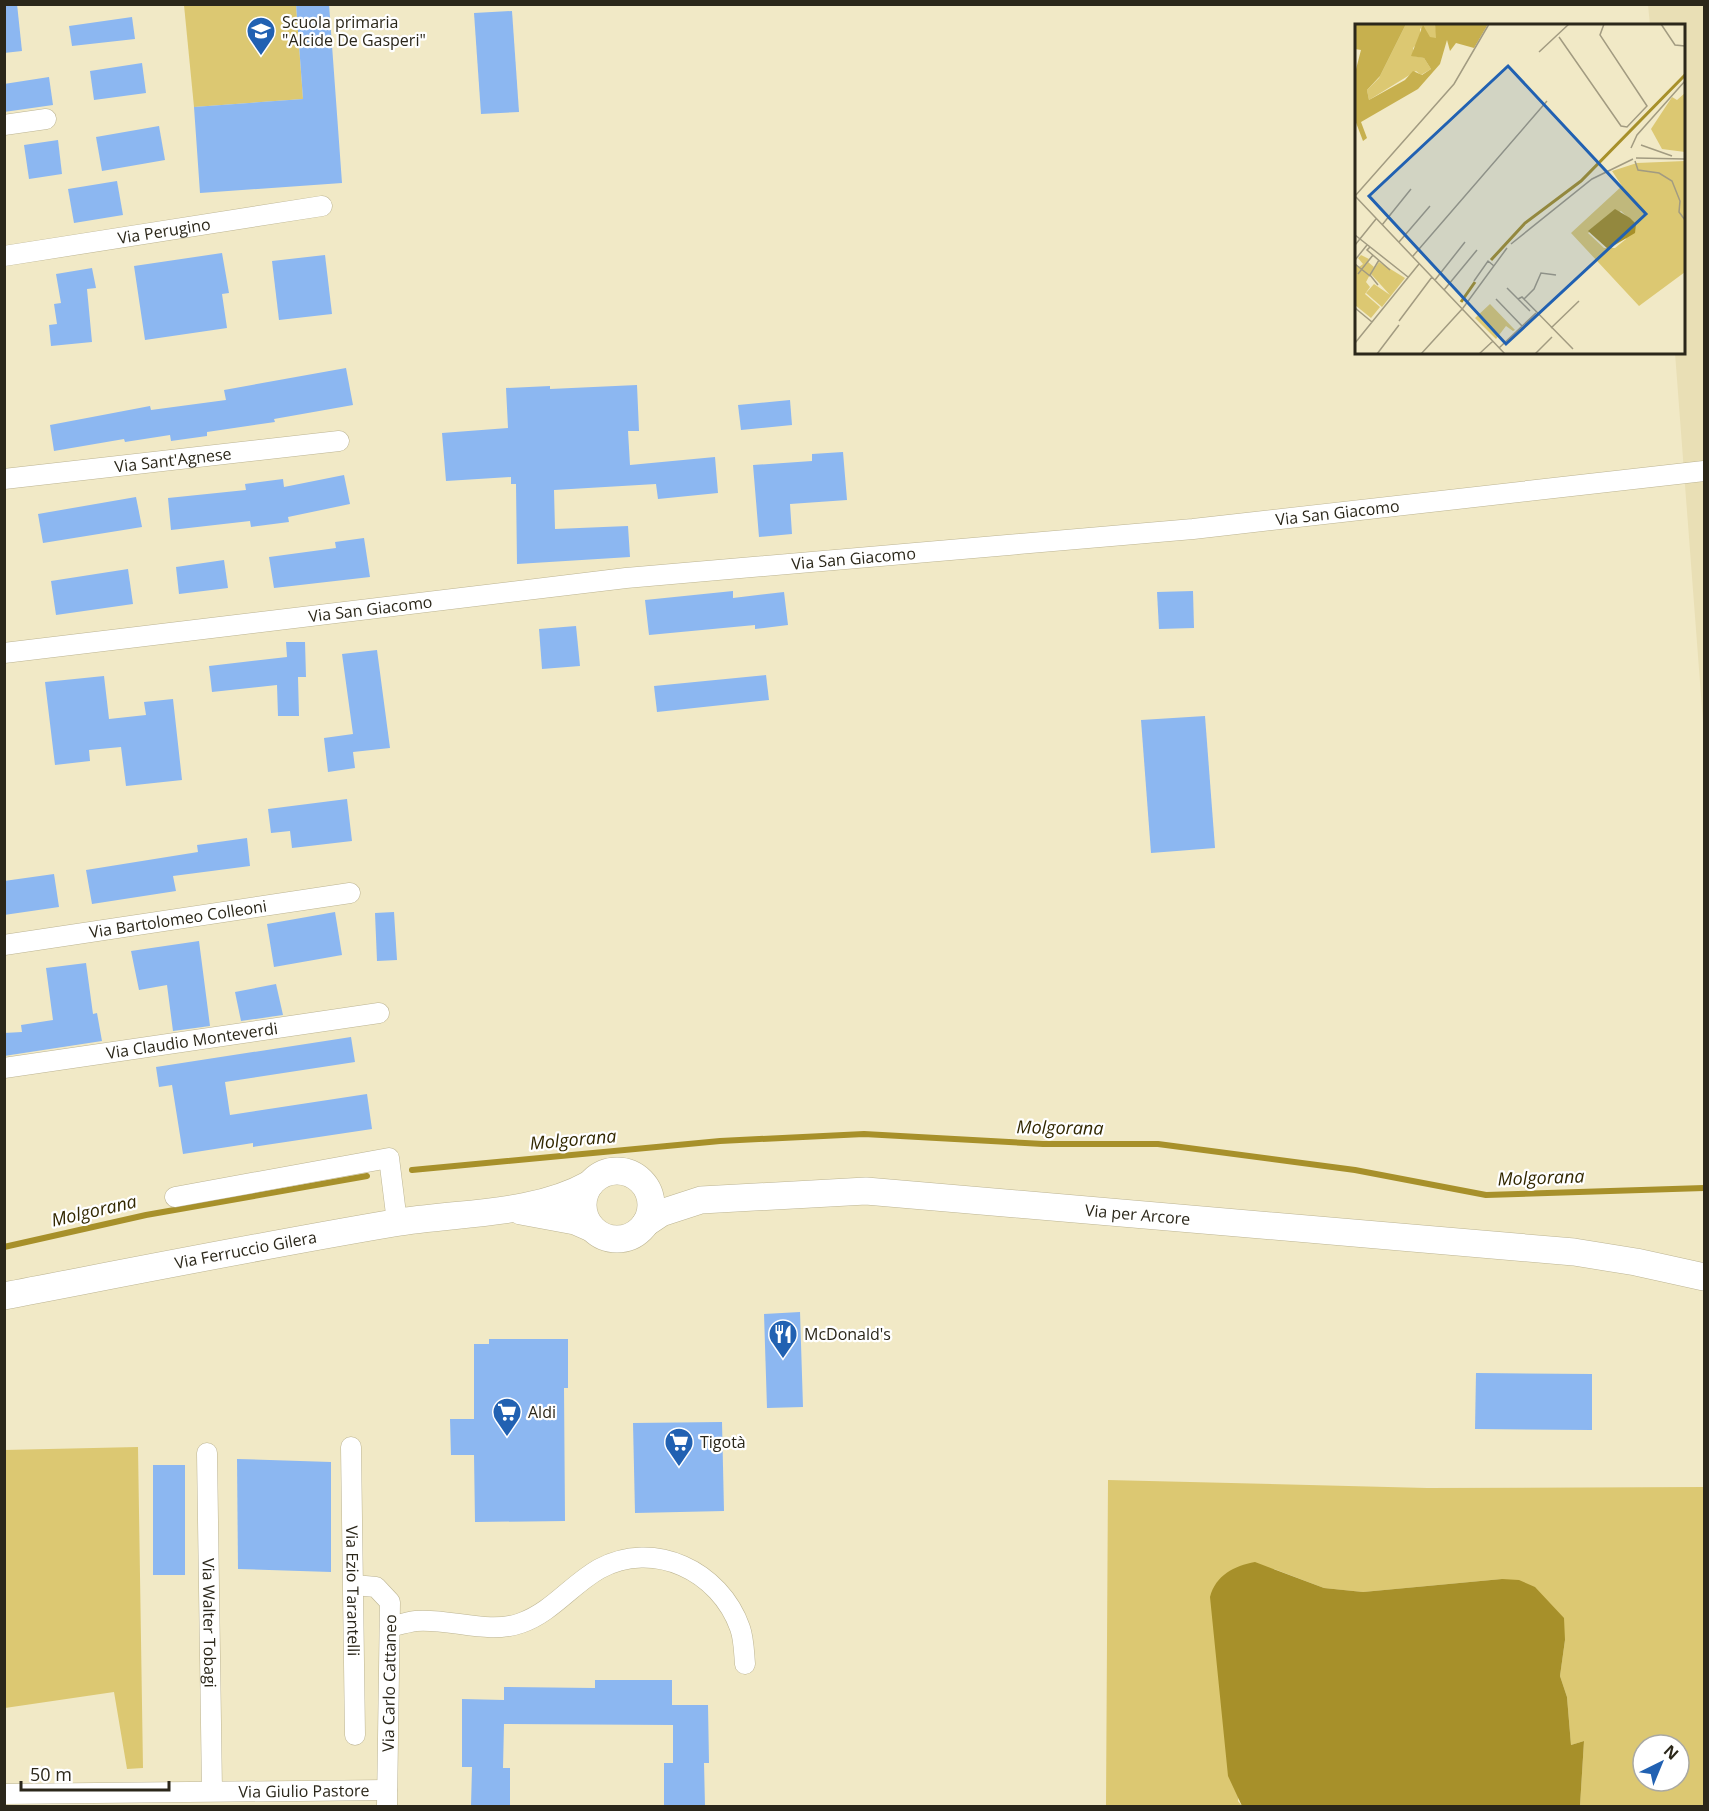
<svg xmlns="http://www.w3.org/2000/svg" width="1709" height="1811" font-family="'Open Sans',sans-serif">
  <rect width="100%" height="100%" fill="#f1e9c6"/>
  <path fill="#e9dfb5" d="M 1648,5 L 1704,5 L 1704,735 L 1675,353 L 1684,352 L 1684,26 L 1650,25 Z"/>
  <g fill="#dcc872" fill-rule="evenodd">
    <path d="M 184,5 L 296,5 L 303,99 L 194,107 Z"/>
    <path d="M 138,1447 L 143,1768 L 127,1769 L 114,1692 L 5,1708 L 4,1450 Z"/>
    <path d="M 1108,1480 L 1427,1488 L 1704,1487 L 1704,1806 L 1580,1806 L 1584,1741 L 1571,1745 L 1567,1697 L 1560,1676 L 1565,1640 L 1502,1579 L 1363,1592 L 1324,1588 L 1274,1569 L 1238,1801 L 1242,1806 L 1106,1806 ZM 1643,1745 L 1679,1745 L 1679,1781 L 1643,1781 Z"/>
  </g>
  <path fill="#a7902a" d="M 1255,1562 L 1324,1588 L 1363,1592 L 1502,1579 L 1519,1580 L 1535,1587 L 1564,1618 L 1565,1640 L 1560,1676 L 1567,1697 L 1571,1745 L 1584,1741 L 1580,1806 L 1242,1806 L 1228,1776 L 1210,1597 C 1216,1575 1234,1566 1255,1562 Z"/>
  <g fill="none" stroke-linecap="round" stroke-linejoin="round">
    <g stroke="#a7902a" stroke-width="6">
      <path d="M 412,1170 L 720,1141 L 864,1134 L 1043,1144 L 1158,1144 L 1355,1170 L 1486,1195 L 1704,1188"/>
      <path d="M 4,1247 L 146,1215 L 367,1176"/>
    </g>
  </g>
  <g fill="#8cb7f1">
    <path d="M 4,4 L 17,4 L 22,51 L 4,53 Z"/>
    <path d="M 296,4 L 329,4 L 342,183 L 200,193 L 194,107 L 303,99 Z"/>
    <path d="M 512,11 L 519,112 L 481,114 L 474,13 Z"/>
    <path d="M 132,17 L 135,39 L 72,46 L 69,26 Z"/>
    <path d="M 142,63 L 146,93 L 94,100 L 90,71 Z"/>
    <path d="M 49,77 L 53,105 L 4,112 L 4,84 Z"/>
    <path d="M 159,126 L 165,160 L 102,171 L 96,137 Z"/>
    <path d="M 58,140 L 62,174 L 29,179 L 24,145 Z"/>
    <path d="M 117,181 L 123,215 L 74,223 L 68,189 Z"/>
    <path d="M 222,253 L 229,293 L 222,294 L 227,328 L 145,340 L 134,266 Z"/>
    <path d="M 325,255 L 332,314 L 279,320 L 272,261 Z"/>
    <path d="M 92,268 L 96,288 L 87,289 L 92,342 L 51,346 L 49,325 L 57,324 L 54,304 L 61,303 L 56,274 Z"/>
    <path d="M 346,368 L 353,405 L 274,419 L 275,422 L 207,432 L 207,436 L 171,441 L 170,435 L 125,442 L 124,439 L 54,451 L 50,425 L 150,406 L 151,410 L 226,400 L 224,390 Z"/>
    <path d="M 637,385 L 639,431 L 628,431 L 630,465 L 715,457 L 718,493 L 658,499 L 656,484 L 554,490 L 555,529 L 628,526 L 630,557 L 517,564 L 516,484 L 511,484 L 511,477 L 446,481 L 442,433 L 508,428 L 506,388 L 550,386 L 550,389 Z"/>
    <path d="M 790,400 L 792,425 L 741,430 L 738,405 Z"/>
    <path d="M 843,452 L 847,500 L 790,504 L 792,534 L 759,537 L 753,465 L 812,461 L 812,454 Z"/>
    <path d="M 344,475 L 350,504 L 288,517 L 289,522 L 251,527 L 250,521 L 171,530 L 168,498 L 246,490 L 245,484 L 283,479 L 284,487 Z"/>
    <path d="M 136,497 L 142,527 L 43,543 L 38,514 Z"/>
    <path d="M 364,538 L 370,577 L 274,588 L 269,557 L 336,548 L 335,542 Z"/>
    <path d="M 224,560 L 228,588 L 179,594 L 176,567 Z"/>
    <path d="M 128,569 L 133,604 L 56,615 L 51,581 Z"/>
    <path d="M 733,591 L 733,598 L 784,592 L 788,625 L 755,629 L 755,625 L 649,635 L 645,600 Z"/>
    <path d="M 1193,591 L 1194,628 L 1159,629 L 1157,592 Z"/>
    <path d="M 576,626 L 580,666 L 542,669 L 539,629 Z"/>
    <path d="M 286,642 L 305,642 L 306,677 L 298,677 L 299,716 L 278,716 L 277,685 L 212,692 L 209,666 L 287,657 Z"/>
    <path d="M 377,650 L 390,748 L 353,752 L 355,768 L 328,772 L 324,738 L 353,734 L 342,654 Z"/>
    <path d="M 766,675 L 769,700 L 657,712 L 654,686 Z"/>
    <path d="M 104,676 L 109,719 L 146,715 L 144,702 L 173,699 L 182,780 L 126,786 L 121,747 L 89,750 L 90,761 L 55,765 L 45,682 Z"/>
    <path d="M 1205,716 L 1215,848 L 1151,853 L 1141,720 Z"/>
    <path d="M 347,799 L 352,841 L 292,848 L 290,831 L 271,833 L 268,809 Z"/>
    <path d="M 247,838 L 250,866 L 173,876 L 176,891 L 92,904 L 86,870 L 198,852 L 197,845 Z"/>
    <path d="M 54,874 L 59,907 L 4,915 L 4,881 Z"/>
    <path d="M 335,912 L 342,955 L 274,967 L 267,924 Z"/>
    <path d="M 394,912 L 397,960 L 377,961 L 375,913 Z"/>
    <path d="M 199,941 L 210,1026 L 173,1031 L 167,985 L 139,990 L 131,951 Z"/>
    <path d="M 86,963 L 93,1014 L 97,1013 L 102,1041 L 4,1056 L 4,1033 L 22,1032 L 21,1025 L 53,1020 L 46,968 Z"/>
    <path d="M 276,984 L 283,1015 L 241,1021 L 235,992 Z"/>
    <path d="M 351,1037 L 355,1062 L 225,1082 L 230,1115 L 367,1094 L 372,1129 L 253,1147 L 253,1143 L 183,1154 L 172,1085 L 159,1087 L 156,1067 Z"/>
    <path d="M 800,1312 L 803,1407 L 767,1408 L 764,1314 Z"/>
    <path d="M 489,1339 L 568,1339 L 568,1388 L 564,1388 L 565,1521 L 475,1522 L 474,1455 L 451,1455 L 450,1419 L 474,1419 L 474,1344 L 489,1344 Z"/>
    <path d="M 1476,1373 L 1592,1374 L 1592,1430 L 1475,1429 Z"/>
    <path d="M 722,1422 L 724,1511 L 635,1513 L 633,1423 Z"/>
    <path d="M 237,1459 L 331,1462 L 331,1572 L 238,1569 Z"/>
    <rect x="153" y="1465" width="32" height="110"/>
    <path d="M 595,1680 L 672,1680 L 672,1705 L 708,1705 L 709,1763 L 704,1763 L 705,1806 L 664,1806 L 664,1763 L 673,1763 L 673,1725 L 504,1724 L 503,1768 L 510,1768 L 510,1806 L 471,1806 L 472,1767 L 462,1767 L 462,1699 L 504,1700 L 504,1687 L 595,1688 Z"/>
  </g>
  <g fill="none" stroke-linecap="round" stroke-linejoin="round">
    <g stroke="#bcb492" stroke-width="21">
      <g id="street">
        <path d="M 4,125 L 46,119"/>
        <path id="s1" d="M 4,256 L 322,206"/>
        <path id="s2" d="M 4,479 L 339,441"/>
        <path id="s3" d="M 4,653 L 626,578 L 1193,529 L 1704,471"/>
        <path id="s4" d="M 4,945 L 350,893"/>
        <path id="s5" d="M 4,1068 L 379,1013"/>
        <path d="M 175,1197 L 389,1158 L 397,1222"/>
        <path id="s6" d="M 351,1447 L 355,1735"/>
        <path id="s7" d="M 207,1453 L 212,1791"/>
        <path d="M 354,1585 L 376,1587 L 390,1602 L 387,1806"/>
        <path d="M 390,1627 C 398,1625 408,1622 416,1621 C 450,1618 488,1635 521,1623 C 552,1612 571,1585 599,1569 C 654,1539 720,1571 740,1628 C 744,1639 744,1653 745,1664"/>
        <path id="s8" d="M 4,1794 L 387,1790"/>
      </g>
    </g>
    <g stroke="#bcb492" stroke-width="28">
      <g id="secondary">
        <circle cx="617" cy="1205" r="34"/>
        <path d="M 521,1211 L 575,1221 L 591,1228"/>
        <path id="s9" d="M 646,1223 L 661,1213 L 701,1200 L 866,1191 L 1574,1252 L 1636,1262 L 1704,1277"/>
        <path id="s10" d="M 4,1296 C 134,1271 264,1245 394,1223 C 458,1212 533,1216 590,1184"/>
      </g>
    </g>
    <use href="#street" stroke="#fff" stroke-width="20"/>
    <use href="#secondary" stroke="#fff" stroke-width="27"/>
  </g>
  <defs>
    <g id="school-pin" transform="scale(1.5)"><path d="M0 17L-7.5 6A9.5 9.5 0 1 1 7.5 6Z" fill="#2161b2" stroke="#fff"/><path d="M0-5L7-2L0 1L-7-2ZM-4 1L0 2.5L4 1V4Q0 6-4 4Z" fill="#fff"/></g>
    <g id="restaurant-pin" transform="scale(1.5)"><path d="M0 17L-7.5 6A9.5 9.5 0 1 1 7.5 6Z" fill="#2161b2" stroke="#fff"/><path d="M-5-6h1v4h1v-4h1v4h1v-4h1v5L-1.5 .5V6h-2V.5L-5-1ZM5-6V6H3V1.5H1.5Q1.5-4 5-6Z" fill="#fff"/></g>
    <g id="supermarket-pin" transform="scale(1.5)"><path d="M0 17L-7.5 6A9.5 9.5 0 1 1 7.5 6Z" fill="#2161b2" stroke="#fff"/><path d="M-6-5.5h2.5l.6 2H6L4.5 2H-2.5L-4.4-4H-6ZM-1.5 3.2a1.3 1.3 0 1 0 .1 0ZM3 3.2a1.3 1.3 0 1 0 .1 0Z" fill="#fff"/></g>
  </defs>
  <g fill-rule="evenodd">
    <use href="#school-pin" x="261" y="31"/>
    <use href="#restaurant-pin" x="783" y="1334"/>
    <use href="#supermarket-pin" x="507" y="1412"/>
    <use href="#supermarket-pin" x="679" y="1442"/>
  </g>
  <g text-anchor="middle" stroke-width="4.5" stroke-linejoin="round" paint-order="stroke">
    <g font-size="16" fill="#2b271a" stroke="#fff" text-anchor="start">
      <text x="282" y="28">Scuola primaria<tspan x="282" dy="18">"Alcide De Gasperi"</tspan></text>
      <text x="804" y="1340">McDonald's</text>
      <text x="528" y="1418">Aldi</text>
      <text x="700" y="1448">Tigotà</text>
    </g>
    <g font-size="16" fill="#2b271a" stroke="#fff">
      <text dy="6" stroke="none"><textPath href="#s1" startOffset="162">Via Perugino</textPath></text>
      <text dy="6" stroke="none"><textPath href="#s2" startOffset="170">Via Sant'Agnese</textPath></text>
      <text dy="6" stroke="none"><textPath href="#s3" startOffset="1341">Via San Giacomo</textPath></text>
      <text dy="6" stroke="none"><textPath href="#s3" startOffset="855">Via San Giacomo</textPath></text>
      <text dy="6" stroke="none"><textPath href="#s3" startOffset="369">Via San Giacomo</textPath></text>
      <text dy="6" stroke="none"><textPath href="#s4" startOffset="176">Via Bartolomeo Colleoni</textPath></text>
      <text dy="6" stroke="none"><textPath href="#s5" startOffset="190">Via Claudio Monteverdi</textPath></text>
      <text dy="6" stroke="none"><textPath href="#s9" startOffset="498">Via per Arcore</textPath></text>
      <text dy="6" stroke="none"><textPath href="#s10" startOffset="246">Via Ferruccio Gilera</textPath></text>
      <text dy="6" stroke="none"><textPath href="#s6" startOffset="144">Via Ezio Tarantelli</textPath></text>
      <text dy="6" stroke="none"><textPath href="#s7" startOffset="170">Via Walter Tobagi</textPath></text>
      <text transform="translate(389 1683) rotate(-89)" y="6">Via Carlo Cattaneo</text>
      <text dy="6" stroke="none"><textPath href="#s8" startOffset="300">Via Giulio Pastore</textPath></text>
    </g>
    <g font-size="18" font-style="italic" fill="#322800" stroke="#fff">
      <text transform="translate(1060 1128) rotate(1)" y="6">Molgorana</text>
      <text transform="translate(573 1140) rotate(-5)" y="6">Molgorana</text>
      <text transform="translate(1541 1178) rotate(-2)" y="6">Molgorana</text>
      <text transform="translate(94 1211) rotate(-13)" y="6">Molgorana</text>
    </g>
  </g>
  <g transform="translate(1355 24)">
    <rect width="330" height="330" fill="#f1e9c6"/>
    <path d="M 51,0 L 80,0 L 82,14 L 75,14 L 65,4 L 65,17 L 58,24 L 59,32 L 69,34 L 76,45 L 66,51 L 61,47 L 14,76 L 12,66 L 24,54 ZM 330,69 L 330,128 L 307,125 L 296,105 L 317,73 L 322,76 ZM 330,137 L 330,248 L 284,282 L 216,209 L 267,162 L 257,147 L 282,139 ZM 266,187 L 274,195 L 271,215 L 260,224 L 249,224 L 233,209 ZM 6,231 L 14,235 L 8,245 L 13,238 L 19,243 L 11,258 L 15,263 L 10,270 L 25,283 L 16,294 L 0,281 L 0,240 L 4,243 L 8,240 L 3,234 ZM 24,238 L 50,254 L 27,283 L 11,269 L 19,260 L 35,271 L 16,250 ZM 135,280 L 160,306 L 158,307 L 151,302 L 141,315 L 120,294 Z" fill="#dcc872" fill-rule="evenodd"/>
    <path d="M 0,0 L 51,0 L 25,52 L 12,66 L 14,76 L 50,56 L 58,47 L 67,51 L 76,45 L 69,34 L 56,32 L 68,1 L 75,13 L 81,14 L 80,0 L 133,0 L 119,24 L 101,19 L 95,27 L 92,16 L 85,40 L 63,65 L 6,98 L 12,114 L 8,117 L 0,96 L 0,49 L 6,26 L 0,25 Z" fill="#c7b04e"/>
    <path d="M 260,185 L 275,194 L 281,200 L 280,209 L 253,225 L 233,207 Z" fill="#a7902a"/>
    <path fill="none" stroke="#a7902a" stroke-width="3" d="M 136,236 L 170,199 L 226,157 L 330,51M 106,278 L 120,258"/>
    <path fill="none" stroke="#a29b81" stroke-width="1.5" d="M 306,0 L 320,21 L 330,22M 204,13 L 266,102 L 272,103 L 292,82 L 245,11 L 249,0M 184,28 L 214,0M 286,121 L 317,132M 276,124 L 282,111 L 330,57M 281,134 L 330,135M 280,137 L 283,146 L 304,149 L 317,157 L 325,177 L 324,188 L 330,196M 0,172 L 99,60 L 134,0M 0,172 L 150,330M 27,201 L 56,165M 0,211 L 53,253M 44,218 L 75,182M 156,220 L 237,155 L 278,135M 0,221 L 21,195M 15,223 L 12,226 L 35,246M 58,232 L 192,77M 0,236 L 12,221M 0,240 L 15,252M 3,250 L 18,231M 80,256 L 110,218M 119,257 L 133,237 L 139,242M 23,261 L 15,251 L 24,236M 152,264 L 175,287M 89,266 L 122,226M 141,275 L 167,302M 163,275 L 167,273 L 218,325M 169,275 L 179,265 L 186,249 L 201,251M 0,284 L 17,298M 44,297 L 77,253M 196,304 L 224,277M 0,319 L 64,240M 144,324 L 181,289M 22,330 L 44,301M 66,330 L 108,284 L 152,224M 124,330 L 138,317M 180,330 L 197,313"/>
    <path fill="#2161b2" fill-opacity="0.15" stroke="#2161b2" stroke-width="3" d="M 153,42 L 291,190 L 151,320 L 14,172 Z"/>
    <rect width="330" height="330" fill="none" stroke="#2b271a" stroke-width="3"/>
  </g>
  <rect width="1709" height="1811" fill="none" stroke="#2b271a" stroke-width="12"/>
  <g transform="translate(1661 1763) rotate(43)"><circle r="28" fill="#ffffff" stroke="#aaa9a3" stroke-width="1.5"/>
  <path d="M0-4.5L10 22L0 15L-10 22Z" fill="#2161b2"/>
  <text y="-9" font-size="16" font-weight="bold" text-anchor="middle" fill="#2b271a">N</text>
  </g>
  <path d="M21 1781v9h148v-9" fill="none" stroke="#2b271a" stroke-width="3"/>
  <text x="30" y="1781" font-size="18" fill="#2b271a" stroke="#ffffff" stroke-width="4.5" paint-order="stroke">50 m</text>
</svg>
